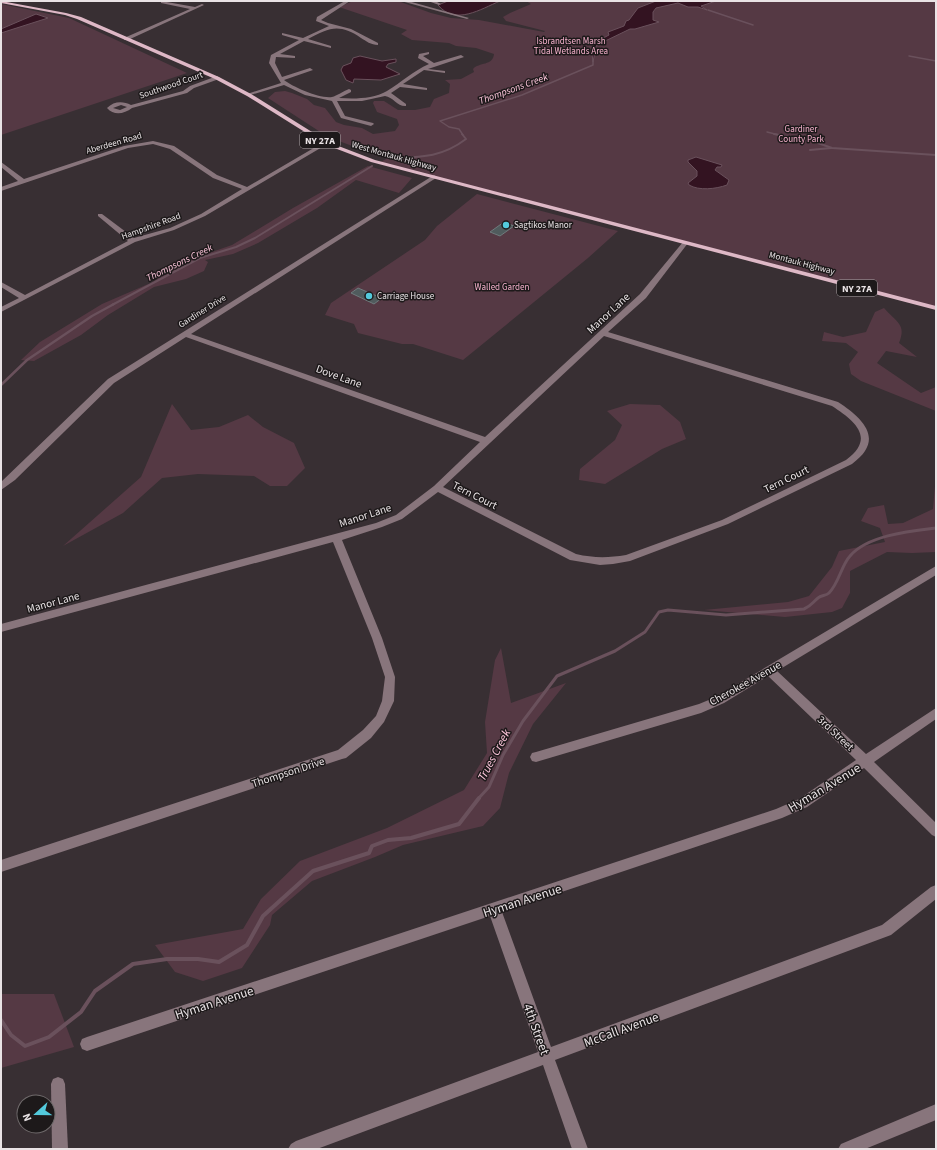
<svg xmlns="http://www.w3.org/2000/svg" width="937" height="1150" font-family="'Source Sans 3',sans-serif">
  <rect width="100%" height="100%" fill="#382f33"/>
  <g fill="#553944">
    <path d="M 353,1 L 398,1 L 431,13 L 451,18 L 479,20 L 544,32 L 545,31 L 506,21 L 503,17 L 510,13 L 531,4 L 526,1 L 936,1 L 936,308 L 379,163 L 391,156 L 374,154 L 328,137 L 268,98 L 275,92 L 285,91 L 292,93 L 307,99 L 314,105 L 325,108 L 336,122 L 344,125 L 362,128 L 373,134 L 395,131 L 399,125 L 397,119 L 377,112 L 373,103 L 374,101 L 384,101 L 398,110 L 415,110 L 430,107 L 434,99 L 449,93 L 450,84 L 445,80 L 461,79 L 474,72 L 473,69 C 479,62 493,66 494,54 L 476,48 L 456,46 L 449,43 L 412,40 L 401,34 L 407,30 L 339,7 Z"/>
    <path d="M 1,4 L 69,18 L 187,73 L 1,135 Z"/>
    <path d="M 368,166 L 412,178 L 399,193 L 356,180 L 317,208 L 258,243 L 233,254 L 205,260 L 208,262 L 204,271 L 186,279 L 154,287 L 108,315 L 81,335 L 34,361 L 21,360 L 40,342 L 102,304 L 153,282 L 180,263 L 232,245 L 293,208 Z"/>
    <path d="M 477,194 L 618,231 L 588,258 L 463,360 L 413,344 L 402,344 L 358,333 L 354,324 L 325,315 L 331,303 L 425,240 L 437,226 Z"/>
    <path d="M 884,308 C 896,322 907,324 899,343 L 917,357 L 886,351 L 877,363 L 921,393 L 936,387 L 936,411 L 861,381 L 851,374 L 849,364 L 858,352 L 846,343 L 822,341 L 824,332 L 843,337 L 866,332 L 875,312 Z"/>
    <path d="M 172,404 L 191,430 L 219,427 L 248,415 L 263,427 L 294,443 L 305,468 L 287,486 L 270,486 L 254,476 L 198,474 L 162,478 L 123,513 L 63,546 L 141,477 Z"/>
    <path d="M 630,404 L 660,405 L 680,422 L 686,439 L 662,449 L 605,484 L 579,480 L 580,469 L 615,440 L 622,425 L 607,411 Z"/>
    <path d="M 935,486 L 936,552 L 912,553 L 887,552 L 850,571 L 850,593 L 842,608 L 832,612 L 785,617 L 704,610 L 788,602 L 809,596 L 832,567 L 839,551 L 885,542 L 880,528 L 861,521 L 868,508 L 884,505 L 888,524 L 903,523 L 933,509 Z"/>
    <path d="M 501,648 L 511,703 L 566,683 L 533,724 L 509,773 L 500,808 L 483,826 L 403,845 L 375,857 L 312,881 L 272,915 L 270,925 L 242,968 L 203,981 L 175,972 L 155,945 L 243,929 L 261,899 L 300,861 L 387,828 L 464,790 L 487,753 L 485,722 L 495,660 Z"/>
    <path d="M 1,994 L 54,994 L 74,1047 L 1,1068 Z"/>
  </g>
  <g fill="#331321" stroke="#6a515c">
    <path d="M 448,1 L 500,1 C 481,9 455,26 438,5 Z"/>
    <path d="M 656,1 L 716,1 L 701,6 L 707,10 L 698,7 L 688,7 L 678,3 L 656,8 L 653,12 L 653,20 L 659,22 L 635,29 L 630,29 L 599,44 L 596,46 L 593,62 L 592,54 L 594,43 L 609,35 L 608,32 L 624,26 L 626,21 L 629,20 L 638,8 Z"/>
    <path d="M 36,14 L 48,18 L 1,33 L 1,29 Z"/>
    <path d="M 360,56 L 382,61 L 396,59 L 396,62 L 388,64 L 386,67 L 400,74 L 381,80 L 354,79 L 353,83 L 346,80 L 341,70 L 343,66 L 351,63 L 353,58 Z"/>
    <path d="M 696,157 L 722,165 L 721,167 L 717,167 L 715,170 L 729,180 L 727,185 C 716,189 699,191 689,185 L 688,183 L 697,176 L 697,171 L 688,162 L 688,160 Z"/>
  </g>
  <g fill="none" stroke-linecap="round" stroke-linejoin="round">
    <g stroke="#6a515c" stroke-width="1.5">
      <path d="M 708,10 L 753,25"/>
      <path d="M 909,56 L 936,61"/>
      <path d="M 767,132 L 779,135"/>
      <path d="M 463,135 L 459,129 L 449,127 L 440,121 L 522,95 L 593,65 L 593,60"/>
    </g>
    <g stroke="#6a515c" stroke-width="2">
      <path d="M 774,134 L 809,141"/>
      <path d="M 815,142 L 832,148 L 936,155"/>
      <path d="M 810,150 L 831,148"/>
      <path d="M 390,158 C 420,157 441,158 466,139 L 462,134"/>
      <path d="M 112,305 L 200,258 L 236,247 L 255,238 L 372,166"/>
    </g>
    <path stroke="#6a515c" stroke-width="2.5" d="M 1,385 L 27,360 L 92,316 L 114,304"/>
    <path stroke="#6a515c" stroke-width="3" d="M 478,799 L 489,787 L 503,755 L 523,721 L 557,676 L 615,651 L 645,632 L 659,612 L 668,610 L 726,615 L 804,609 C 811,606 813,602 818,598 C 821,595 826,596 829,593 C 839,583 841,566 850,556 C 868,535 911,531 936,528"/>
    <path stroke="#6a515c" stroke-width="4" d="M 1,1020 L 11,1035 L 25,1046 L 49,1037 L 81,1012 L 95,991 L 133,964 L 167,959 L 198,959 L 219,962 L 247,945 L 263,916 L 313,871 L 369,853 L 372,846 L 388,840 L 411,838 L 459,824 L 479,798"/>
  </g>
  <g fill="#505b5d" stroke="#6f7a7c">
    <path d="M 504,222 L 514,226 L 500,236 L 490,232 Z"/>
    <path d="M 358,288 L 372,294 L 382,298 L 374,304 L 351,293 Z"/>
  </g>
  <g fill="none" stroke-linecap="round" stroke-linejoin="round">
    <g fill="#88757c" fill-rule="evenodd">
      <path d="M 161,1 L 195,7 L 202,4 L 204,5 L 128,40 L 124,40 L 124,38 L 190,9 L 161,3 Z"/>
      <path d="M 345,1 L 350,1 L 321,20 L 328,23 L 351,29 L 378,43 L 378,45 C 371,45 366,41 361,38 C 339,23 329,28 308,39 L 331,46 L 331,48 L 304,41 L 280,54 L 295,56 L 295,58 L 276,57 L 275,63 L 282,77 L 310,68 L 313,70 L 284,80 C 293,87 320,99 332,97 C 337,96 343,91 349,89 L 351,90 L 351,92 L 339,98 C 355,99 373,99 387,91 C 402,82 413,71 429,64 L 418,58 L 419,54 L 429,52 L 429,54 L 423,56 L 434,63 L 461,55 L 464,57 L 428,69 L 445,71 L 445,73 L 424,70 L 403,84 L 427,88 L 427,90 L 400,87 L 391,93 L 406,104 L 406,106 C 398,107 393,97 385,96 L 362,101 L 337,101 L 345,116 L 373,123 L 374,124 L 371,126 L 341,118 L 332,101 L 305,95 L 284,85 L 247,96 L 247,94 L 281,83 L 269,63 L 271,55 L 299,40 L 282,35 L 282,33 L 303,38 L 329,26 L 316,21 L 317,17 Z"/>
      <path d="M 401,1 L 408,1 L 469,18 L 467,19 Z"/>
      <path d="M 428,1 L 435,1 L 441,4 L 439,5 Z"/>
      <path d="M 217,76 L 220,78 L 219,79 L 194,88 L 187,93 L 132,108 C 124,114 114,116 107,108 C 114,101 123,101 131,105 L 183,91 L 190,86 ZM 121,105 L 127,107 L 120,110 L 113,108 Z"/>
      <path d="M 153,141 L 174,146 L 217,175 L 247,187 L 324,142 L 329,143 L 205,216 L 174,230 L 135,242 L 1,312 L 1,307 L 19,298 L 1,287 L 1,282 L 25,295 L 128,241 L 98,216 L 98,214 L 102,214 L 134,238 L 170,228 L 201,214 L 242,189 L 213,178 L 170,149 L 153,144 L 128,148 L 1,191 L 1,187 L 18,181 L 1,167 L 1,162 L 24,179 L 124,146 Z"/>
      <path d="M 434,175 L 437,177 L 436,178 L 191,334 L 485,437 L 640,294 L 683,242 L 685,241 L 688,243 L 646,298 L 608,332 L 838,402 C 864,419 885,440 852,464 L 728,524 L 630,561 L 613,564 L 600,565 L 570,560 L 438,492 L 402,519 L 382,527 L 342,540 L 382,638 L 395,677 L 394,701 L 384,722 L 371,738 L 346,758 L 342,759 L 1,872 L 1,860 L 338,750 L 363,730 L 376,716 L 382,701 L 385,677 L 372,638 L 333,542 L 1,632 L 1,624 L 376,523 L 396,515 L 434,486 L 480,442 L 186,337 L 114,383 L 15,480 L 1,490 L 1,482 L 108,379 ZM 604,336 L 832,406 C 855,421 876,438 846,460 L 722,520 L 626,555 C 608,558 593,558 576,554 L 443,487 Z"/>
      <path d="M 936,566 L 936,575 L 777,671 L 866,754 L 936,708 L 936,719 L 874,762 L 936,823 L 936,837 L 932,835 L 864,768 L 807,807 L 782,818 L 502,912 L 551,1047 L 882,925 L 931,887 L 936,885 L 936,899 L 891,935 L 555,1060 L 588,1149 L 572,1149 L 543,1065 L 317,1149 L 288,1149 L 291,1144 L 296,1141 L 538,1052 L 490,916 L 87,1051 L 82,1049 L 80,1044 L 82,1039 L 87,1037 L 776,809 L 799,799 L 856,760 L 768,676 L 724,703 L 701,713 L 536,762 L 532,761 L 530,757 L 532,753 L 536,752 L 699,704 L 716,697 Z"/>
      <path d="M 58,1077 L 63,1079 L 65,1084 L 68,1149 L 52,1149 L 51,1084 L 53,1079 Z"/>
      <path d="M 936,1104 L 936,1120 L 865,1149 L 838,1149 L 841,1144 Z"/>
    </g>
    <path fill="#deb8c6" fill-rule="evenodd" d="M 1,1 L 66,13 L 81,17 L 219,77 L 251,94 L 328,142 L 375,160 L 936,306 L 936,310 L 371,162 L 324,144 L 247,96 L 215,79 L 77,19 L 65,15 L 1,3 Z"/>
  </g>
  <g fill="#53cadc" stroke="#1d191a" stroke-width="1.5">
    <circle cx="506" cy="225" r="4"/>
    <circle cx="369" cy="296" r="4"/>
  </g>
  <g text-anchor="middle" stroke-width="3" stroke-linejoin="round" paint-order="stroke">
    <g font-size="9" fill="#f6b2cd" stroke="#1d191a">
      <text x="571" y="44">Isbrandtsen Marsh<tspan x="571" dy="10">Tidal Wetlands Area</tspan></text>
      <text x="801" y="132">Gardiner<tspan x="801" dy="10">County Park</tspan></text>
      <text x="502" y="290">Walled Garden</text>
    </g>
    <g font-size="9" fill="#e9e3e5" stroke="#1d191a">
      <text transform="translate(171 85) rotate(-19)" y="3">Southwood Court</text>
      <text transform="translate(114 143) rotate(-16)" y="3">Aberdeen Road</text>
      <text transform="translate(394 156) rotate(16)" y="3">West Montauk Highway</text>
      <text transform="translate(151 226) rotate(-20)" y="3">Hampshire Road</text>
      <text transform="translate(802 263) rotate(15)" y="3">Montauk Highway</text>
      <text transform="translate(202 311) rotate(-32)" y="3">Gardiner Drive</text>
    </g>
    <g font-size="9" fill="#e9e3e5" stroke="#1d191a" text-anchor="start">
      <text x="514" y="228">Sagtikos Manor</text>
      <text x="377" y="299">Carriage House</text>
    </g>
    <g font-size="10" font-style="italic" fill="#ffc7dd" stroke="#1d191a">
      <text transform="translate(513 88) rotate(-20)" y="4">Thompsons Creek</text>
      <text transform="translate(179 262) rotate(-26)" y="4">Thompsons Creek</text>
    </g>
    <g fill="#1d191a" stroke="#aca6a8" stroke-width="1">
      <rect x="300" y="132" width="40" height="16" rx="3"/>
      <rect x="837" y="280" width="40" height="16" rx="3"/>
    </g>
    <g font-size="10" font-weight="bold" fill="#e9e3e5">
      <text x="320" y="144">NY 27A</text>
      <text x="857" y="292">NY 27A</text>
    </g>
    <g font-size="11" fill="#e9e3e5" stroke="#1d191a">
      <text transform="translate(608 313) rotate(-43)" y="4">Manor Lane</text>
      <text transform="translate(339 376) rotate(20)" y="4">Dove Lane</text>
      <text transform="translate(786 479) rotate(-26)" y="4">Tern Court</text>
      <text transform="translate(475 495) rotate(27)" y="4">Tern Court</text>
      <text transform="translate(365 515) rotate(-18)" y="4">Manor Lane</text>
      <text transform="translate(53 602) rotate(-15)" y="4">Manor Lane</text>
      <text transform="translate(745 683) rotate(-29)" y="4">Cherokee Avenue</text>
      <text transform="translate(836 733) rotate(43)" y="4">3rd Street</text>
      <text transform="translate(288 772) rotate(-18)" y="4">Thompson Drive</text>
    </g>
    <g font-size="12" font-style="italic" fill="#ffc7dd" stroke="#1d191a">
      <text transform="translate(494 755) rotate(-62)" y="4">Trues Creek</text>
    </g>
    <g font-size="13" fill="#e9e3e5" stroke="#1d191a">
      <text transform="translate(824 787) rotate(-31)" y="5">Hyman Avenue</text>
      <text transform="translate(522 900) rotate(-18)" y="5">Hyman Avenue</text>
      <text transform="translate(214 1002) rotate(-18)" y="5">Hyman Avenue</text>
      <text transform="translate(537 1029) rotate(70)" y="5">4th Street</text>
      <text transform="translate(621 1029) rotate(-20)" y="5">McCall Avenue</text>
    </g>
  </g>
  <rect width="937" height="1150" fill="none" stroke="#e9e3e5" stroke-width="4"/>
  <g transform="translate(36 1114) rotate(249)"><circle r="19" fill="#1d191a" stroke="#6f6a6b"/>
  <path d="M0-3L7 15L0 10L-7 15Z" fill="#53cadc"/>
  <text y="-6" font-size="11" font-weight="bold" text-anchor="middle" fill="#e9e3e5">N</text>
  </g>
</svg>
